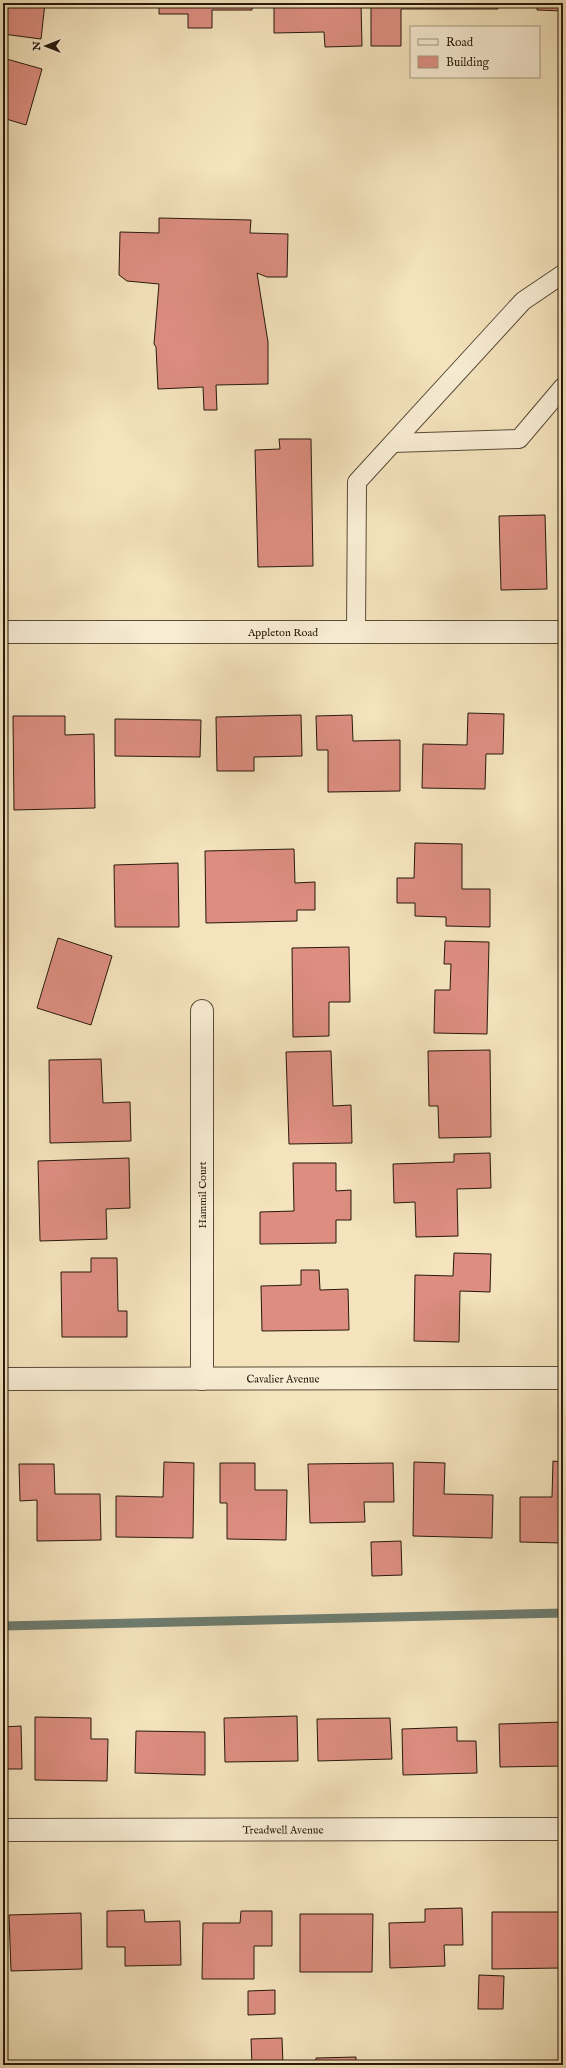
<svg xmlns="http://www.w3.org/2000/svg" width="566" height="2068" font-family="'IM FELL English',serif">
  <rect width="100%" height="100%" fill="#f4e3bd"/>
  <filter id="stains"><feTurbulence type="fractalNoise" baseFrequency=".005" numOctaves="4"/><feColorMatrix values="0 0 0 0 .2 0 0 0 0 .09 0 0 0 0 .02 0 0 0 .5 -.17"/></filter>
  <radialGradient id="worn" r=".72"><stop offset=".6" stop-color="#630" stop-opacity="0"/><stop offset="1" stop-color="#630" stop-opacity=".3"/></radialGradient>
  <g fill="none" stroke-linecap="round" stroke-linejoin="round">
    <path stroke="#6d7c6f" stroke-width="9" d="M 3,1626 L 563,1613"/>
  </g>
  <g fill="#dd8e81" stroke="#27190b">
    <path d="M 3,3 L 45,3 L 41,39 L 3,34 Z"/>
    <path d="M 159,3 L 252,3 L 252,10 L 212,10 L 212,28 L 188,28 L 188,14 L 159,14 Z"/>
    <path d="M 274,3 L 361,3 L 362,46 L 325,47 L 324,32 L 274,33 Z"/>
    <path d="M 371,3 L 498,3 L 498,9 L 401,9 L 401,46 L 371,46 Z"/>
    <path d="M 537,3 L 563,3 L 563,11 L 537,10 Z"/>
    <path d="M 3,58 L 42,69 L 26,125 L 3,118 Z"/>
    <path d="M 159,218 L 251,220 L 250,233 L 288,234 L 287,277 L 267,277 L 257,273 L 268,342 L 268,384 L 216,385 L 217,410 L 204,410 L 203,387 L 158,389 L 156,347 L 154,344 L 159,284 L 127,281 L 119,275 L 120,232 L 159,233 Z"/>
    <path d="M 279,439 L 311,439 L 313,566 L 258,567 L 255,450 L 280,449 Z"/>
    <path d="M 545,515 L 547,589 L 501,590 L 499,516 Z"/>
    <path d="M 468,713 L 504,714 L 503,754 L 486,754 L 485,789 L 422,788 L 423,744 L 467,745 Z"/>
    <path d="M 301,715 L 302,756 L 254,757 L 254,771 L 217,771 L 216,717 Z"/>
    <path d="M 352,715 L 353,741 L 400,740 L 400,791 L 328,792 L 328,750 L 317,750 L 316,716 Z"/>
    <path d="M 13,716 L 65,716 L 65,735 L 94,734 L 95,808 L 14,810 Z"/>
    <path d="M 115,719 L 201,720 L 200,757 L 115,756 Z"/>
    <path d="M 415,843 L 462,844 L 462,889 L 490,889 L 490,927 L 446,926 L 446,917 L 415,916 L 415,903 L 397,903 L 397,878 L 414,878 Z"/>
    <path d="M 294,849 L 295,883 L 315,882 L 315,910 L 297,910 L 297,921 L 206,923 L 205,851 Z"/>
    <path d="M 178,863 L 179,927 L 115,927 L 114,865 Z"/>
    <path d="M 58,938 L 112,956 L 91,1025 L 37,1008 Z"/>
    <path d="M 445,941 L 489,942 L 487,1034 L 434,1033 L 435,990 L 450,990 L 451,964 L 444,964 Z"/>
    <path d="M 349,947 L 350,1002 L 329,1002 L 329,1036 L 293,1037 L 292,948 Z"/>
    <path d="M 490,1050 L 491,1137 L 439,1138 L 438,1106 L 429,1106 L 428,1051 Z"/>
    <path d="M 331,1051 L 333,1106 L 351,1105 L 352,1143 L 289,1144 L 286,1052 Z"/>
    <path d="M 101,1059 L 103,1103 L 130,1102 L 131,1141 L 50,1143 L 49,1060 Z"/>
    <path d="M 490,1153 L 491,1188 L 457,1189 L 458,1236 L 416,1237 L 415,1202 L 394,1203 L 393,1164 L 454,1162 L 454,1154 Z"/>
    <path d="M 129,1158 L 130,1208 L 106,1209 L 107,1239 L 40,1241 L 38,1161 Z"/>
    <path d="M 293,1163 L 336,1163 L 336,1191 L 351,1190 L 351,1220 L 336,1220 L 336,1243 L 260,1244 L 260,1212 L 294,1211 Z"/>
    <path d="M 454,1253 L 491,1254 L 490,1292 L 460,1291 L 459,1342 L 414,1341 L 415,1275 L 453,1276 Z"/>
    <path d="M 91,1258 L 117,1258 L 118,1311 L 127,1311 L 127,1337 L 62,1337 L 61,1272 L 91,1272 Z"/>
    <path d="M 301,1270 L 319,1270 L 320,1290 L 348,1289 L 349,1330 L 262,1331 L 261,1286 L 301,1285 Z"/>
    <path d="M 553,1461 L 563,1462 L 563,1543 L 520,1542 L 520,1497 L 552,1497 Z"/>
    <path d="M 164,1462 L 194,1463 L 193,1538 L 116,1537 L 116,1496 L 163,1497 Z"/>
    <path d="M 414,1462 L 445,1463 L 444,1494 L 493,1495 L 492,1538 L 413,1536 Z"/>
    <path d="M 220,1463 L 255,1463 L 255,1490 L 287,1490 L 286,1540 L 227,1539 L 227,1503 L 220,1503 Z"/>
    <path d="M 393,1463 L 394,1502 L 364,1502 L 365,1522 L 310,1523 L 308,1464 Z"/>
    <path d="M 19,1464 L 54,1464 L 55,1494 L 100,1494 L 101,1540 L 37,1541 L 37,1500 L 20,1501 Z"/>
    <path d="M 401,1541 L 402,1575 L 372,1576 L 371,1542 Z"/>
    <path d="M 297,1716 L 298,1761 L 225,1762 L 224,1718 Z"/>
    <path d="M 35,1717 L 91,1718 L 91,1739 L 108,1739 L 107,1781 L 35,1780 Z"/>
    <path d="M 390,1718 L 392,1759 L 318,1761 L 317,1719 Z"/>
    <path d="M 563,1722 L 563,1766 L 500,1767 L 499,1724 Z"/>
    <path d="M 21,1726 L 22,1769 L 3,1769 L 3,1727 Z"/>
    <path d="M 457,1727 L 457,1741 L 476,1741 L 477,1773 L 403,1775 L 402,1729 Z"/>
    <path d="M 136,1731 L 205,1732 L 205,1775 L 135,1773 Z"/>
    <path d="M 462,1908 L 463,1945 L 444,1945 L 445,1966 L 390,1968 L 389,1923 L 425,1922 L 425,1909 Z"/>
    <path d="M 144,1910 L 145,1922 L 180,1921 L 181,1965 L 125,1966 L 125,1947 L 107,1947 L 107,1911 Z"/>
    <path d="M 241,1911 L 272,1911 L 272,1946 L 254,1946 L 254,1979 L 202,1979 L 203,1923 L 240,1923 Z"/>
    <path d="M 492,1912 L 560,1912 L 560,1968 L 492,1969 Z"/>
    <path d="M 81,1913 L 82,1969 L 11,1971 L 9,1915 Z"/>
    <path d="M 300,1914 L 373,1914 L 372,1972 L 300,1972 Z"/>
    <path d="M 479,1975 L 504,1976 L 503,2009 L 478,2009 Z"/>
    <path d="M 275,1990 L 275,2014 L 248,2015 L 248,1991 Z"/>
    <path d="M 282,2038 L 283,2065 L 252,2065 L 251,2039 Z"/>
    <path d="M 356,2057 L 356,2065 L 316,2065 L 316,2058 Z"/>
  </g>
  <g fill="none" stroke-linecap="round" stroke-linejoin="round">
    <g stroke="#5a4c38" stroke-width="20">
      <g id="lane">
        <path d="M 393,443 L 519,439 L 563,387"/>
        <path d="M 356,632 L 357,482 L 523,301 L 563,274"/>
      </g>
    </g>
    <g stroke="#5a4c38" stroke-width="24">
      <g id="street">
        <path id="s1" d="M 3,632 L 563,632"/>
        <path d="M 202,1011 L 202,1379"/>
        <path id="s2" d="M 3,1379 L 563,1378"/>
        <path id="s3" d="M 3,1830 L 563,1829"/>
      </g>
    </g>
    <use href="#lane" stroke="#f8edd4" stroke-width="18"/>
    <use href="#street" stroke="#f8edd4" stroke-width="22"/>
  </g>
  <g text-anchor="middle" stroke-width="3.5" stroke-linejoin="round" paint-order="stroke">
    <g font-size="11" fill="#27190b" stroke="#f8edd4">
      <text dy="4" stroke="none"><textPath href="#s1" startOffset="280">Appleton Road</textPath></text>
      <text transform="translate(202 1195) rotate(-90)" y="4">Hammil Court</text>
      <text dy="4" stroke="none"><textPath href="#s2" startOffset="280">Cavalier Avenue</textPath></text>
      <text dy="4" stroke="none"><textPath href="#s3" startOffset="280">Treadwell Avenue</textPath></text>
    </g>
  </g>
  <rect width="566" height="2068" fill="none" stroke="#f4e3bd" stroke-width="16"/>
  <rect x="4" y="4" width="558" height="2060" fill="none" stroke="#27190b" stroke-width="2"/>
  <rect x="8" y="8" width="550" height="2052" fill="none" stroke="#27190b"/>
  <rect x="410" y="26" width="130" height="52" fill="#f8edd4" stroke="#a49884"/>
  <rect x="418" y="39" width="20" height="6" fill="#f8edd4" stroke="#a49884"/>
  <text x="446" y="46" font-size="12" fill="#27190b">Road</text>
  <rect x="418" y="56" width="20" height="12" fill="#dd8e81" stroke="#a49884"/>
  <text x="446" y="66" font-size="12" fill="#27190b">Building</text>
  <g transform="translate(46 46) rotate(270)" stroke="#f8edd4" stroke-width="3" paint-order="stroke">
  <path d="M0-3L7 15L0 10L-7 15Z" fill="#27190b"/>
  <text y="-6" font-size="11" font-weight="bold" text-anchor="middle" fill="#27190b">N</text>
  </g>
  <rect width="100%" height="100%" filter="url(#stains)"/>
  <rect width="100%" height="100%" fill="url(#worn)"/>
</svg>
